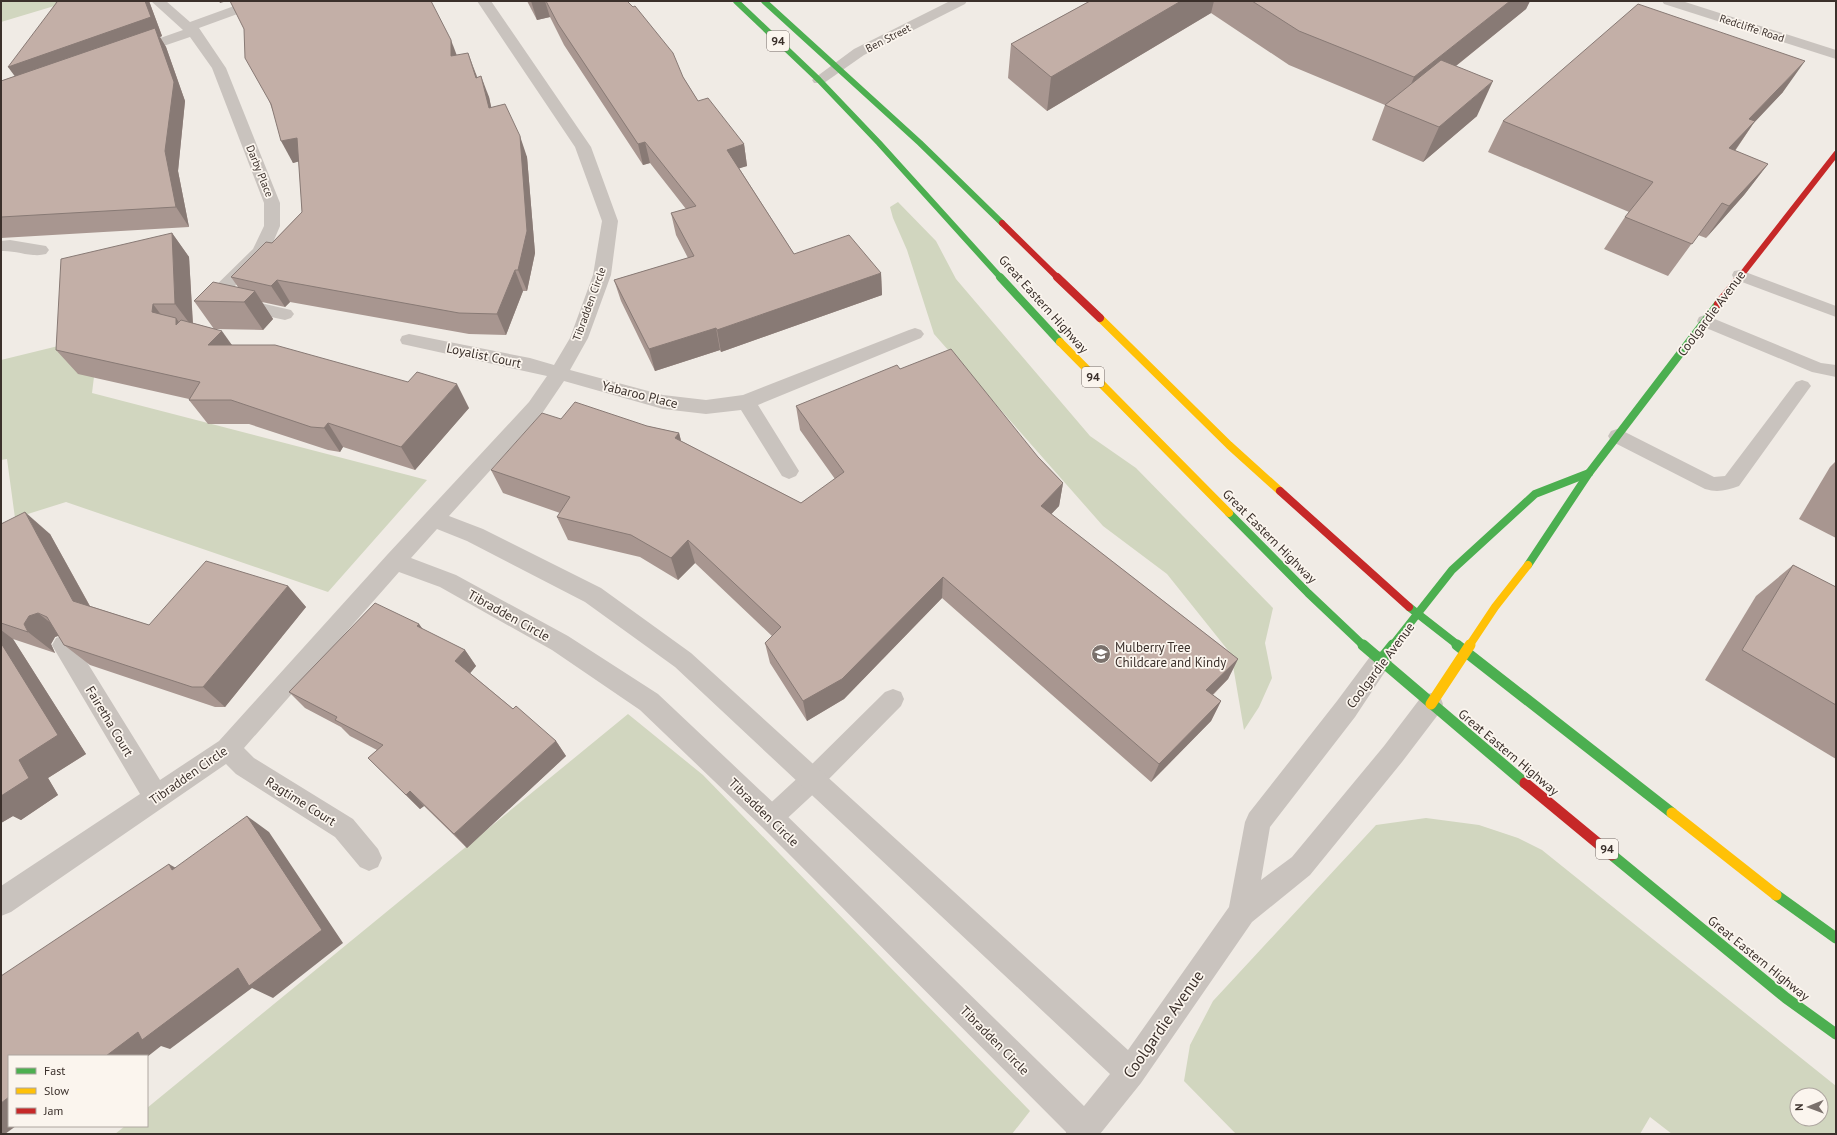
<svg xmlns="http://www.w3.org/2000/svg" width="1837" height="1135" font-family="'PT Sans',sans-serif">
  <rect width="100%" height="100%" fill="#f0ebe5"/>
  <g fill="#d1d6bf" fill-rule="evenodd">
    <path d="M 1,1 L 71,1 L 1,22 Z"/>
    <path d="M 898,202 L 936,241 L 956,279 L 1090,436 L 1136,468 L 1273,608 L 1265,643 L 1272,678 L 1259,707 L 1244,730 L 1231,654 L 1167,574 L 1103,526 L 934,334 L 907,250 L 893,218 L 890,207 Z"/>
    <path d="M 99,336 L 92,393 L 427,480 L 328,592 L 66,502 L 15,518 L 7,459 L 1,460 L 1,360 Z"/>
    <path d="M 628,714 L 703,775 L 1030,1111 L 1012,1134 L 115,1134 L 125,1126 L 147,1126 L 147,1108 Z"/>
    <path d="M 1426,818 L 1479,825 L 1518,838 L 1542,850 L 1836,1086 L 1836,1134 L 1672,1134 L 1650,1117 L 1640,1134 L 1236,1134 L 1184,1081 L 1190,1045 L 1213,1001 L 1376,825 ZM 1797,1095 L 1821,1095 L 1821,1119 L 1797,1119 Z"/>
  </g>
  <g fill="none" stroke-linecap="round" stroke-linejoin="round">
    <g fill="#c9c3be" fill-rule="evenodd">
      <path d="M 1740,270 L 1836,306 L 1836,317 L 1734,279 L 1732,275 L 1734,271 Z"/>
      <path d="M 1705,315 L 1821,363 L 1836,365 L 1836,377 L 1812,372 L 1699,325 L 1697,321 L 1699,317 Z"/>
      <path d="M 1802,380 L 1808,382 L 1811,386 L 1808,390 L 1739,486 C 1727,490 1718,493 1705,489 L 1611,441 L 1608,436 L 1611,431 L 1617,429 L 1623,431 L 1714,477 L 1725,476 L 1796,382 Z"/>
      <path d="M 893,689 L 901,692 L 904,699 L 901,706 L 820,788 L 779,826 L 771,829 L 763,826 L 759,818 L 763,810 L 804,772 L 885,692 Z"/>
    </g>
    <g fill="#c9c3be" fill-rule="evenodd">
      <path d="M 151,1 L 166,1 L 190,22 L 248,1 L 267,1 L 265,4 L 199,28 L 226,68 L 280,203 L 280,226 L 269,252 L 226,295 L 291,310 L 294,314 L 291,318 L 285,320 L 212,304 L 206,302 L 203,298 L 253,249 L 264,226 L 264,203 L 212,68 L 190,37 L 134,56 L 129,55 L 127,52 L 129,49 L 183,30 Z"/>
      <path d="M 477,1 L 491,1 L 591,147 L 618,221 L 611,275 L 588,338 L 570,370 L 663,395 L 706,400 L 743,395 L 909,330 L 915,328 L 921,330 L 924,334 L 921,338 L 758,405 L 799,471 L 796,476 L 789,479 L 782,476 L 741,410 L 706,414 L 663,409 L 564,381 L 543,412 L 449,516 L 483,529 L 601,588 L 691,653 L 1128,1050 L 1229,907 L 1245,822 L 1249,813 L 1337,701 L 1372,654 L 1380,651 L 1388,654 L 1392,661 L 1355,717 L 1270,827 L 1261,880 L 1292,857 L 1384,746 L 1422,696 L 1431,693 L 1440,696 L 1443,704 L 1440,712 L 1402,762 L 1310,875 L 1252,922 L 1141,1083 L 1100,1134 L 1066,1134 L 1066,1132 L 762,827 L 640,710 L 552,650 L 440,587 L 399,572 L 244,748 L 254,758 L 353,819 L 378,849 L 382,858 L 378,867 L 369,871 L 360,867 L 335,837 L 236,774 L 226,764 L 11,912 L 1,916 L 1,886 L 140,794 L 56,652 L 52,645 L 56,638 L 64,635 L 72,638 L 160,780 L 219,741 L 387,555 L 529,402 L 547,376 L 402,344 L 400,340 L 402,336 L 409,334 L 530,358 L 554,365 L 570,338 L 593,275 L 602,221 L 575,147 ZM 437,529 L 467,541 L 585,602 L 675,667 L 1110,1074 L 1084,1106 L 780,809 L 658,694 L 568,636 L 456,575 L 411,558 Z"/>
      <path d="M 950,1 L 967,1 L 965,4 L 864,55 L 824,83 L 814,83 L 812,80 L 854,49 Z"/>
      <path d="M 1662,1 L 1682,1 L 1836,50 L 1836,59 L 1664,4 Z"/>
      <path d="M 10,240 L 46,246 L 49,250 L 46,254 C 32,258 16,250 1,251 L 1,241 Z"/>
    </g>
    <g stroke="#4caf50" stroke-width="6">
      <path d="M 736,1 L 819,80 L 879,143 L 1001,278"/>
      <path d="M 764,1 L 920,143 L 1002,223"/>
    </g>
    <g stroke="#4caf50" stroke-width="8">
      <path d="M 1000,277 L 1060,342"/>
      <path d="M 1229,513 L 1308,593 L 1364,646"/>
      <path d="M 1528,565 L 1589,473 L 1718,304"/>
      <path d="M 1409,607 L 1459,646"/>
      <path d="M 1392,646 L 1452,570 L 1535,494 L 1589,473"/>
    </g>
    <g stroke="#4caf50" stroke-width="11">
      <path d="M 1363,645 L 1525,783"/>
      <path d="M 1457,645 L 1672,813"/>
      <path d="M 1380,661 L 1393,645"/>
      <path d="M 1612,855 L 1786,998 L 1836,1034"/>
      <path d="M 1776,895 L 1836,938"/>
    </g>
    <g stroke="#ffc107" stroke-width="8">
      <path d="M 1100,318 L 1229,445 L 1280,491"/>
      <path d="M 1060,342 L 1229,513"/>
      <path d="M 1469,646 L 1495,607 L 1528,565"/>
    </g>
    <g stroke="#ffc107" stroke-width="11">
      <path d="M 1431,704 L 1470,645"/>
      <path d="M 1672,813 L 1776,895"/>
    </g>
    <g stroke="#c62828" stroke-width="6">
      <path d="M 1002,223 L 1058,278"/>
      <path d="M 1739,278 L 1836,154"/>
    </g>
    <g stroke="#c62828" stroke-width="8">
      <path d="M 1057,277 L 1100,318"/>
      <path d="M 1718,304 L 1740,277"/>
      <path d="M 1280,491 L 1409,607"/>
    </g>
    <path stroke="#c62828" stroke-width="11" d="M 1525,783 L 1612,855"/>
  </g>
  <g fill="#a89690">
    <path d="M 55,1 L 149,1 L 162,36 L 160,37 L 166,47 L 185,101 L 178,171 L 189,227 L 1,238 L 1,81 L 15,76 L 56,3 Z"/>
    <path d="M 527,1 L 627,1 L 683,77 L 698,101 L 744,144 L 747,166 L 739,168 L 794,254 L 881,273 L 882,295 L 721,352 L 720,350 L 655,371 L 621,301 L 614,280 L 688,258 L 676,235 L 671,213 L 686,209 L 650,163 L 643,165 L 564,45 L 550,17 L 537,20 Z"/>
    <path d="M 1090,1 L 1530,1 L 1526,9 L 1456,66 L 1477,116 L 1423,162 L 1372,140 L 1385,105 L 1289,65 L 1211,13 L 1047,111 L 1008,78 L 1011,44 Z"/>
    <path d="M 244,29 L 457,55 L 476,74 L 477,77 L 489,97 L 491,107 L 527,157 L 535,253 L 527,291 L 523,291 L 506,335 L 469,334 L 290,302 L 285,307 L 262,302 L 273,319 L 263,330 L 214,329 L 232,345 L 469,408 L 415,470 L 343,447 L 340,452 L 328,450 L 249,424 L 208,424 L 189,400 L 189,399 L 78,374 L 56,350 L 172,233 L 189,257 L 193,323 L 214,329 L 194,301 L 238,287 L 231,277 L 272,243 L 302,212 L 299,161 L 293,163 L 271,106 Z"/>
    <path d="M 1783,92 L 1755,121 L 1735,151 L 1768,164 L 1744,195 L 1706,238 L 1698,235 L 1668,276 L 1604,249 L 1625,217 L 1629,212 L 1488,152 L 1503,121 Z"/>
    <path d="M 900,369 L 1038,457 L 1063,483 L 1059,506 L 1051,514 L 1238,659 L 1228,679 L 1213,695 L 1221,701 L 1211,721 L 1151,782 L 942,598 L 844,699 L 807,721 L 770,663 L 765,643 L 772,636 L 695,563 L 678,580 L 640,557 L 568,540 L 557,517 L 560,513 L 503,493 L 491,470 L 561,419 L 647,426 L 679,433 L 681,441 L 801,503 L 835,479 L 800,430 L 796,406 Z"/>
    <path d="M 1836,461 L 1836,538 L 1799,519 L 1830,467 Z"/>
    <path d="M 1,524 L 50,534 L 90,606 L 149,625 L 288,586 L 306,607 L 225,707 L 215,707 L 90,665 L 64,645 L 59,635 L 55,637 L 51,644 L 55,653 L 13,639 L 86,754 L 48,778 L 58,795 L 21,820 L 13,816 L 1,823 Z"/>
    <path d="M 1793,565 L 1836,587 L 1836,759 L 1705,680 L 1756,596 Z"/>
    <path d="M 419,624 L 423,630 L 465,650 L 476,666 L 470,673 L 513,709 L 556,741 L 566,756 L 467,848 L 424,806 L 420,809 L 368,758 L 377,750 L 350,736 L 341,727 L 305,708 L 289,692 Z"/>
  </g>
  <g fill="#887a75">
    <path d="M 145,1 L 149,1 L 162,36 L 160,37 L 166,47 L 185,101 L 178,171 L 189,227 L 176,207 L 22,86 L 8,67 Z"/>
    <path d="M 219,1 L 227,1 L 220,3 Z"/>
    <path d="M 531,1 L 545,1 L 550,17 L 537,20 Z"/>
    <path d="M 1181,1 L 1214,1 L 1211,13 L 1047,111 L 1051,77 Z"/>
    <path d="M 1510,1 L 1530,1 L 1526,9 L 1400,111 L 1414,77 Z"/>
    <path d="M 451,40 L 459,61 L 451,56 Z"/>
    <path d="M 468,53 L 476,74 L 483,98 L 476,78 Z"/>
    <path d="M 1805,61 L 1783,92 L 1752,125 L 1755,121 L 1733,153 L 1707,180 L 1749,119 Z"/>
    <path d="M 481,76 L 489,97 L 496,129 L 489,108 Z"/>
    <path d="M 1493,81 L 1477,116 L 1423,162 L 1439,127 Z"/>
    <path d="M 520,136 L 527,157 L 535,253 L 527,291 L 518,270 Z"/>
    <path d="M 297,138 L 308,159 L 293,163 L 281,141 Z"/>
    <path d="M 645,142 L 650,163 L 643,165 L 638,144 Z"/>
    <path d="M 744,144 L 747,166 L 731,171 L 727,150 Z"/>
    <path d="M 1768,164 L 1744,195 L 1706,238 L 1729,206 Z"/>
    <path d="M 172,233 L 189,257 L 193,328 L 175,304 Z"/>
    <path d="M 515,270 L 523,291 L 506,335 L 497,314 Z"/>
    <path d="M 881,273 L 882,295 L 721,352 L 717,330 Z"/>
    <path d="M 277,280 L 290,302 L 285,307 L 271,286 Z"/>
    <path d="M 255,291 L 273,319 L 263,330 L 244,302 Z"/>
    <path d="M 153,304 L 171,328 L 152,312 Z"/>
    <path d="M 176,318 L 194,343 L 176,325 Z"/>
    <path d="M 716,328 L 720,350 L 655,371 L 649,349 Z"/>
    <path d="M 222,331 L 239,355 L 208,345 Z"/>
    <path d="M 457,384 L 469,408 L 415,470 L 401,447 Z"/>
    <path d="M 328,423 L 343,447 L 340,452 L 324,428 Z"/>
    <path d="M 679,433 L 685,456 L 675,438 Z"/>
    <path d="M 1063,483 L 1059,506 L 1037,529 L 1041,506 Z"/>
    <path d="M 25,512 L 50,534 L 98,621 L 73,601 Z"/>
    <path d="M 688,540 L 695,563 L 678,580 L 671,558 Z"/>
    <path d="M 943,577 L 942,598 L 844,699 L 807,721 L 803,701 Z"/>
    <path d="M 288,586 L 306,607 L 225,707 L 203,687 Z"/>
    <path d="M 38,613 L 65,634 L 55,637 L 51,644 L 55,653 L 28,632 L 24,624 L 29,616 Z"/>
    <path d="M 419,624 L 431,641 L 417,626 Z"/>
    <path d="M 1,630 L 13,639 L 86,754 L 48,778 L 58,795 L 21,820 L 13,816 L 1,823 L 1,796 L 19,760 L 1,643 Z"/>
    <path d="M 465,650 L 476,666 L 467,677 L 455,661 Z"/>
    <path d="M 1238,659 L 1228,679 L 1197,710 L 1206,690 Z"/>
    <path d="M 1221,701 L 1211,721 L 1151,782 L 1159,764 Z"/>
    <path d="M 556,741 L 566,756 L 467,848 L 454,834 Z"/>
    <path d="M 410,791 L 424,806 L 420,809 L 406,795 Z"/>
    <path d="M 247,816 L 269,832 L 343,943 L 273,998 L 252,988 L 170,1049 L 161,1046 L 147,1057 L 147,1056 L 106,1056 Z"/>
    <path d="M 169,864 L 193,878 L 172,870 Z"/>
    <path d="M 9,1097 L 9,1126 L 16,1126 L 5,1134 L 1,1134 L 1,1103 Z"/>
  </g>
  <g fill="#c3afa7" stroke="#887a75">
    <path d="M 55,1 L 145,1 L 151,17 L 8,67 L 57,2 Z"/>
    <path d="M 230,1 L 431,1 L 451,40 L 451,56 L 468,53 L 476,78 L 481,76 L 489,108 L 505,104 L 520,136 L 527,231 L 518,270 L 515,270 L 497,314 L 459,313 L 277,280 L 271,286 L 231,277 L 266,242 L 272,243 L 302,212 L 297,138 L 281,141 L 271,104 L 245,58 L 244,29 Z"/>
    <path d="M 546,1 L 627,1 L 633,7 L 635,6 L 673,53 L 683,77 L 698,101 L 708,98 L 744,144 L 727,150 L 794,254 L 849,235 L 881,273 L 717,330 L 716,328 L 649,349 L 614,280 L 694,256 L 671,213 L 696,206 L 645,142 L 638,144 L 558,24 Z"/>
    <path d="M 1090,1 L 1181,1 L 1051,77 L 1011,44 Z"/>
    <path d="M 1252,1 L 1510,1 L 1414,77 L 1299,31 Z"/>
    <path d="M 1638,4 L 1805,61 L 1749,119 L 1755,121 L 1729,148 L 1768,164 L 1729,206 L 1722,203 L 1692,244 L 1625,217 L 1653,182 L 1503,121 Z"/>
    <path d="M 155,28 L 174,82 L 165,151 L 176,207 L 1,217 L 1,81 Z"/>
    <path d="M 1441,60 L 1493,81 L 1439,127 L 1385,105 Z"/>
    <path d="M 172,233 L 175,304 L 153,304 L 152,312 L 176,318 L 176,325 L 181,320 L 222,331 L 208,345 L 275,345 L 408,382 L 417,372 L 457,384 L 401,447 L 328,423 L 324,428 L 311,427 L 231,400 L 189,400 L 200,382 L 56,350 L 61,259 Z"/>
    <path d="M 213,282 L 255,291 L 244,302 L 194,301 Z"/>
    <path d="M 951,349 L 1038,457 L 1063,483 L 1041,506 L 1238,659 L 1206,690 L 1221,701 L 1159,764 L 943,577 L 842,679 L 803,701 L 765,643 L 781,627 L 688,540 L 671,558 L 631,535 L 557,517 L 570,497 L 491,470 L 542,413 L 561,419 L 575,402 L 647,426 L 679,433 L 675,438 L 801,503 L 844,472 L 796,406 L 897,365 L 900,369 Z"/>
    <path d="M 25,512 L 73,601 L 149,625 L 206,561 L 288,586 L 203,687 L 192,687 L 64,645 L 47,617 L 38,613 L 29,616 L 24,624 L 28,632 L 1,623 L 1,524 Z"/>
    <path d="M 1793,565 L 1836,587 L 1836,705 L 1742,650 Z"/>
    <path d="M 375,603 L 419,624 L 417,626 L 465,650 L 455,661 L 513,709 L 516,706 L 556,741 L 454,834 L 410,791 L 406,795 L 368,758 L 383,745 L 335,720 L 337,717 L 289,692 Z"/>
    <path d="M 1,643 L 58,735 L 19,760 L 29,778 L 1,796 Z"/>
    <path d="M 247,816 L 322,930 L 249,986 L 238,968 L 142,1040 L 138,1032 L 106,1056 L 9,1056 L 9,1097 L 1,1103 L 1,976 L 169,864 L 172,870 Z"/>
  </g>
  <defs>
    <g id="school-disc" transform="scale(1)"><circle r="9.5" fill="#7a716c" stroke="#fbf5ee"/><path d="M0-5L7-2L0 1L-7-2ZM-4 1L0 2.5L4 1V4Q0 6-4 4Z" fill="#fff"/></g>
  </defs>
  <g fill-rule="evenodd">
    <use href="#school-disc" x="1101" y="654"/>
  </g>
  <g text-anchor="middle" stroke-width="3.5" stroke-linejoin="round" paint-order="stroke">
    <g font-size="11" fill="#3b302b" stroke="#fbf5ee">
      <text transform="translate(1752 28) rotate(18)" y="4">Redcliffe Road</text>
      <text transform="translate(888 38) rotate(-27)" y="4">Ben Street</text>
      <text transform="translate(260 171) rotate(68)" y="4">Darby Place</text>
      <text transform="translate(589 304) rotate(-70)" y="4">Tibradden Circle</text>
    </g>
    <g fill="#fbf5ee" stroke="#756b66" stroke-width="1">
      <rect x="767" y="31" width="22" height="20" rx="3"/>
      <rect x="1082" y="367" width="22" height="20" rx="3"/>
      <rect x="1596" y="839" width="22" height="20" rx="3"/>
    </g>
    <g font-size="12" font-weight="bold" fill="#3b302b">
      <text x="778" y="45">94</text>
      <text x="1093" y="381">94</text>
      <text x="1607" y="853">94</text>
    </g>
    <g font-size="13" fill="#3b302b" stroke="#fbf5ee">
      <text transform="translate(1044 304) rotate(48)" y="5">Great Eastern Highway</text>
      <text transform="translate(1711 313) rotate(-53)" y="5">Coolgardie Avenue</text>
      <text transform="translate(484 355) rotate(12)" y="5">Loyalist Court</text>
      <text transform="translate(640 394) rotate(14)" y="5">Yabaroo Place</text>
      <text transform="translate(1270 536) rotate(45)" y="5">Great Eastern Highway</text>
      <text transform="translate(509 615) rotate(29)" y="5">Tibradden Circle</text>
      <text transform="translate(1380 665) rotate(-53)" y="5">Coolgardie Avenue</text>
      <text transform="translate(110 721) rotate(59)" y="5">Fairetha Court</text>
      <text transform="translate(1509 752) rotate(40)" y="5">Great Eastern Highway</text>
      <text transform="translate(188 775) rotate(-35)" y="5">Tibradden Circle</text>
      <text transform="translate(301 801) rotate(32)" y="5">Ragtime Court</text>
      <text transform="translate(764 812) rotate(44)" y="5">Tibradden Circle</text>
      <text transform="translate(1759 958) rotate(39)" y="5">Great Eastern Highway</text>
      <text transform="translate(995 1040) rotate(45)" y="5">Tibradden Circle</text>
    </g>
    <g font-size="13" fill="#3b302b" stroke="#fbf5ee" text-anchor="start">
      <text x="1115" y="652">Mulberry Tree<tspan x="1115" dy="15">Childcare and Kindy</tspan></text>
    </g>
    <g font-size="16" fill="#3b302b" stroke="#fbf5ee">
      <text transform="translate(1163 1024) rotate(-55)" y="6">Coolgardie Avenue</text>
    </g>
  </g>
  <rect width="1837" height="1135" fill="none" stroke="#3b302b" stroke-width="4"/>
  <rect x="8" y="1055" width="140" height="72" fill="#fbf5ee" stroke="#aea6a0"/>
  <rect x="16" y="1068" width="20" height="6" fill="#4caf50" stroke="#aea6a0"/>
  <text x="44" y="1075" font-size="12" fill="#3b302b">Fast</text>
  <rect x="16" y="1088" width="20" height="6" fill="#ffc107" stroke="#aea6a0"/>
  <text x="44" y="1095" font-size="12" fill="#3b302b">Slow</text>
  <rect x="16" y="1108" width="20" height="6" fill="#c62828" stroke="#aea6a0"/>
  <text x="44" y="1115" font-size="12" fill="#3b302b">Jam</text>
  <g transform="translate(1809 1107) rotate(269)"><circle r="19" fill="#fbf5ee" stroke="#aea6a0"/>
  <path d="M0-3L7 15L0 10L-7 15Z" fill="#7a716c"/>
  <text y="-6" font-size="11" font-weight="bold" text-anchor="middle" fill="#3b302b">N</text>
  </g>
</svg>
